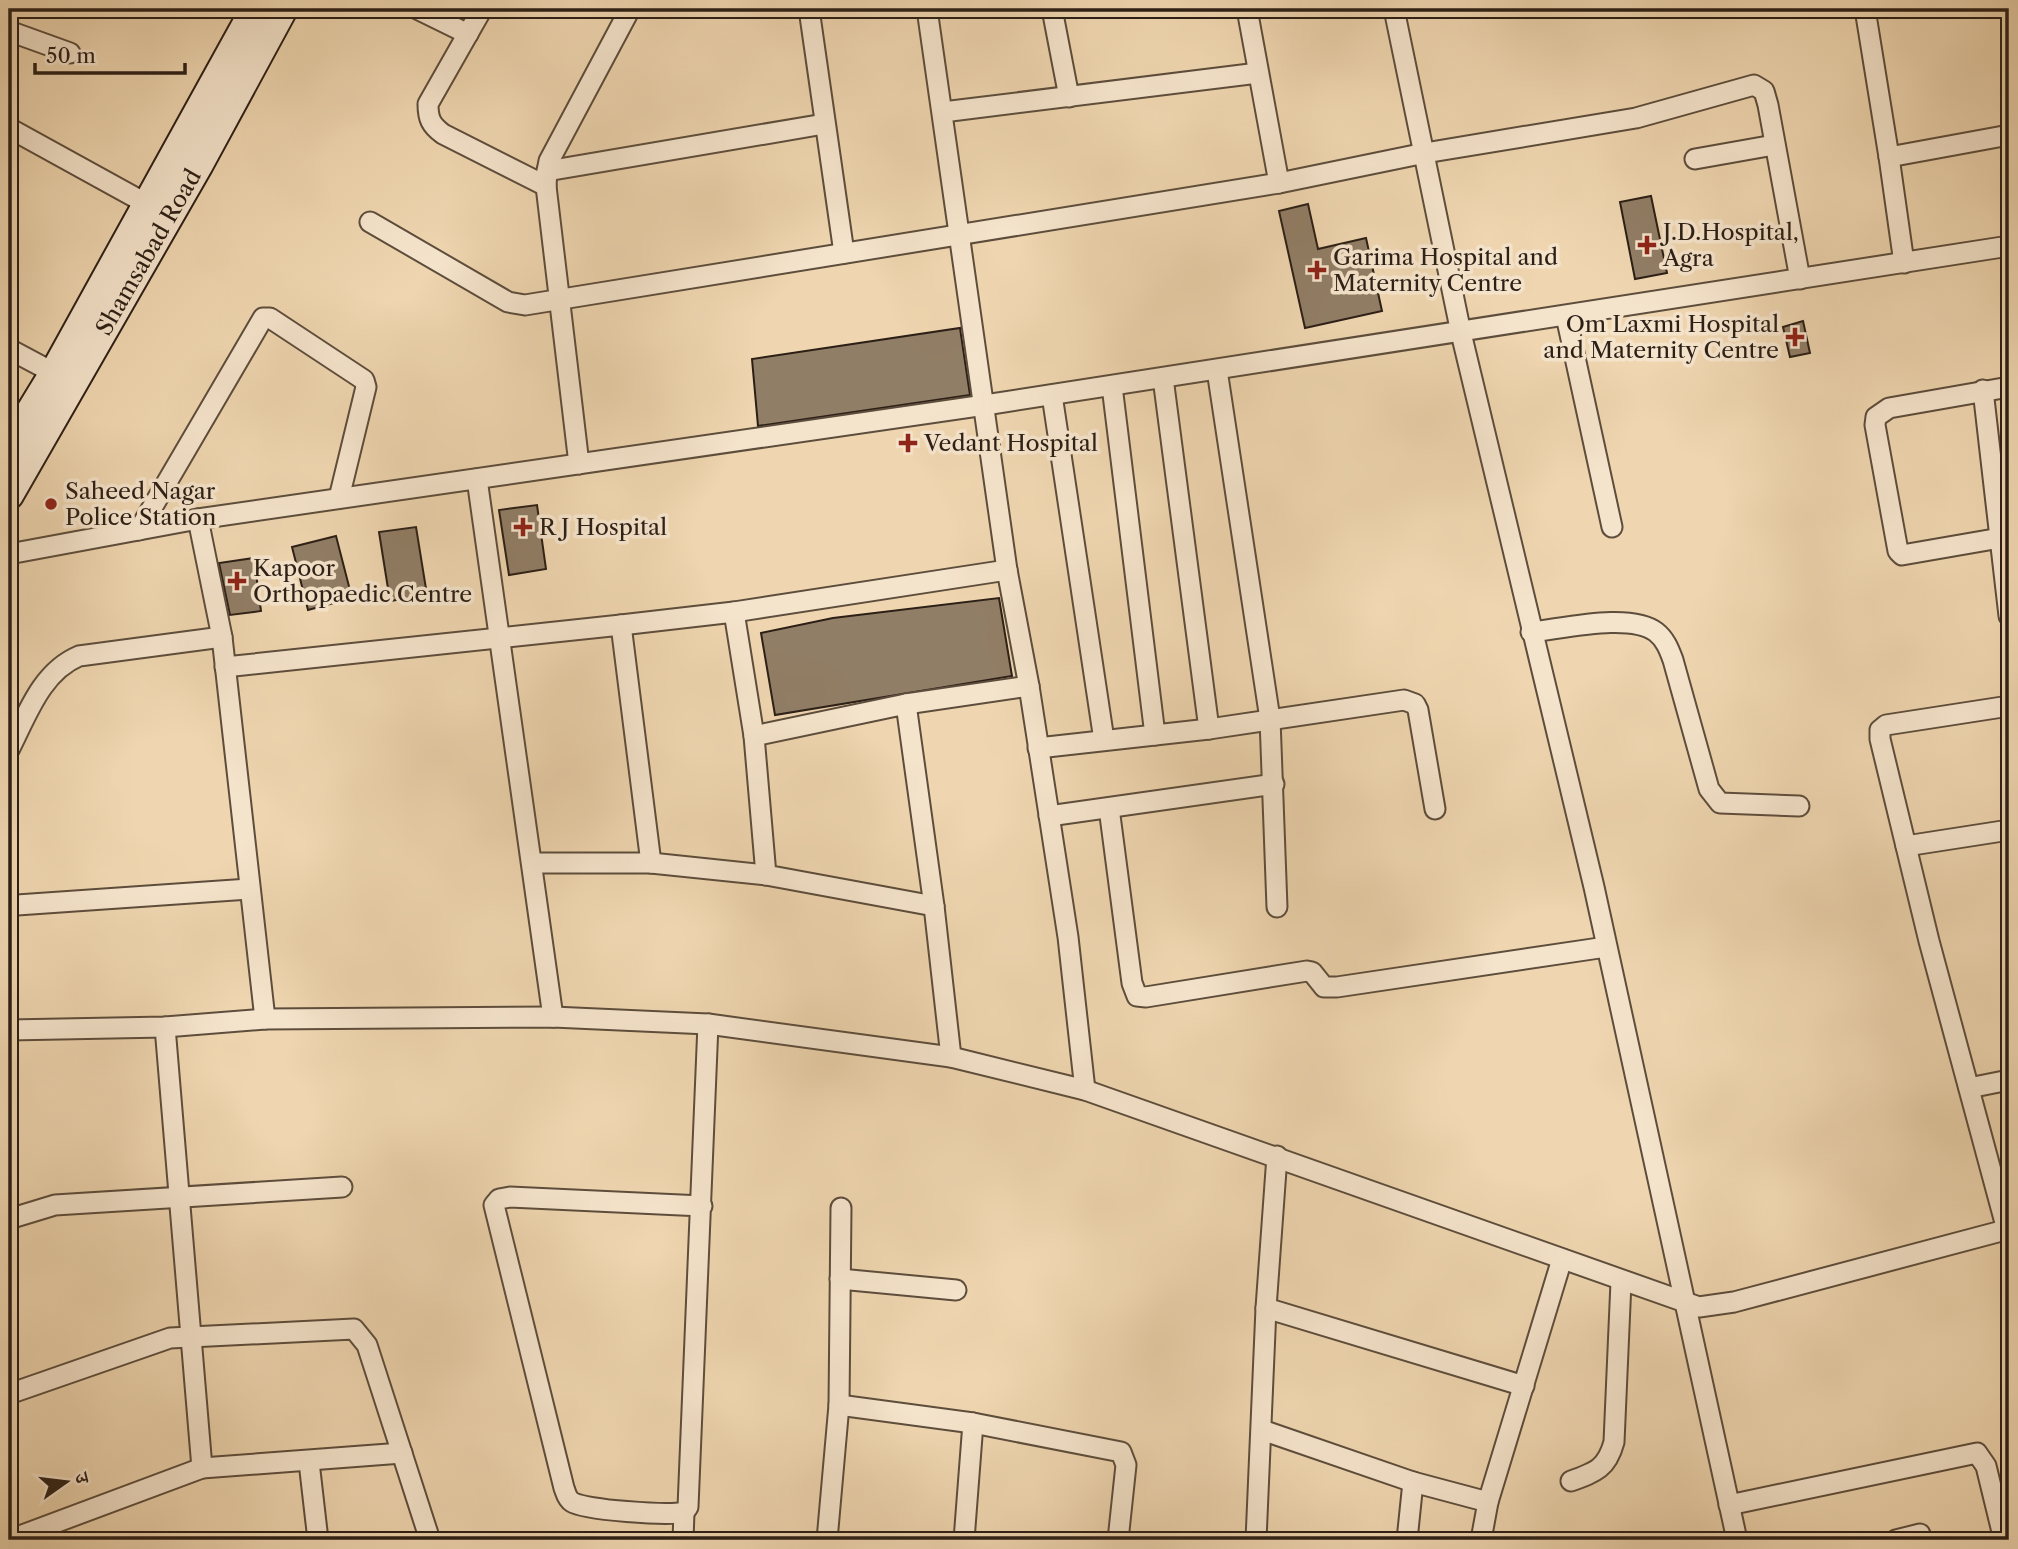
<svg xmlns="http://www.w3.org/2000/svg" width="2018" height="1549" font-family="'Libre Caslon Text','Noto Serif Devanagari',serif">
  <rect width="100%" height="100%" fill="#efd6b0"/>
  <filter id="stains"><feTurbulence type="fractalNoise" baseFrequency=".00286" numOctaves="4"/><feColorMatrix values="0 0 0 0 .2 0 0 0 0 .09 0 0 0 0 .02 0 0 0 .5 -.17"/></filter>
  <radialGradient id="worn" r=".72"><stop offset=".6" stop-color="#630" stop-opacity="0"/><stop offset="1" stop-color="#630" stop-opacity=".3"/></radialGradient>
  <g fill="#917e66" stroke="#2c1f16" stroke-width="2">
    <path d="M 1651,196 L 1667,273 L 1635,279 L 1620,202 Z"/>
    <path d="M 1308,204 L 1318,249 L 1366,238 L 1382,311 L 1305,328 L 1279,211 Z"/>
    <path d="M 1803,321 L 1810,353 L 1790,357 L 1783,327 Z"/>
    <path d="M 960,328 L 970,395 L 758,426 L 752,359 Z"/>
    <path d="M 537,505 L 546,569 L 509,575 L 499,510 Z"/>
    <path d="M 416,527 L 427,595 L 390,601 L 379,532 Z"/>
    <path d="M 336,536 L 352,598 L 308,610 L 292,547 Z"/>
    <path d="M 254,558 L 261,611 L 230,615 L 219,563 Z"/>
    <path d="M 999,598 L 1012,676 L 775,715 L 761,633 L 833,618 Z"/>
  </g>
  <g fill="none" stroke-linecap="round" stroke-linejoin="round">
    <g stroke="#5d4d3c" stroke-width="23">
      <g id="street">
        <path d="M 417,9 L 468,34"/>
        <path d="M 482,9 L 428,104 C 428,119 431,125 443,134 L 546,186"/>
        <path d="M 809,9 L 844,253"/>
        <path d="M 927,9 L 1007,570 L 1029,686 L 1068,937 L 1085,1090"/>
        <path d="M 1052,9 L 1069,97"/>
        <path d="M 1247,9 L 1279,183"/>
        <path d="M 1394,9 L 1461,333 L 1594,887 L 1737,1540"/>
        <path d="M 1865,9 L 1889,157 L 2009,135"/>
        <path d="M 9,31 L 70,53"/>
        <path d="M 943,112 L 1258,73"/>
        <path d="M 9,128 L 147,204"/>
        <path d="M 1889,157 L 1904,263"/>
        <path d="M 1695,159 L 1774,145"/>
        <path d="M 547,171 L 549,161 L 630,9"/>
        <path d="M 370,222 L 508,302 L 525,305 L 1279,183 L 1425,153 L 1636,118 L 1754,85 L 1764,91 L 1768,105 L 1800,279"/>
        <path d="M 1566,316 L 1612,527"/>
        <path d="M 9,349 L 54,373"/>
        <path d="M 1217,370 L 1270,719 L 1277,907"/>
        <path d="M 1163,378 L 1209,729"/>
        <path d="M 1112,386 L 1155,735"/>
        <path d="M 1983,390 L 2009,616"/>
        <path d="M 1052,395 L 1104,740"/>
        <path d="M 579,464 L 546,186 L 547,171 L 824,124"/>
        <path d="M 477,479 L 553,1017"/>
        <path d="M 198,519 L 222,637 L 265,1019"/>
        <path d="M 139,530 L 263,318 L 270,318 L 364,380 L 366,387 L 339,498"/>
        <path d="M 2000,538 L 1902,555 L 1898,551 L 1875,425 L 1876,417 L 1889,408 L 2009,387"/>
        <path d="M 9,554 L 198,519 L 985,405 L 2009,246"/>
        <path d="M 734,612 L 754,736 L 766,875 L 934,906 L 951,1057"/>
        <path d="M 621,625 L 734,612 L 1007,570"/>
        <path d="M 1531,632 C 1562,629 1630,612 1656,632 C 1665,639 1669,649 1673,660 L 1709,789 L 1720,803 L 1799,806"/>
        <path d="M 225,667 L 621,625 L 651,863 L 534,863"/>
        <path d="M 906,704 L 1029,686"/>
        <path d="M 754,736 L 906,704 L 934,906"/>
        <path d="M 1038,748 L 1209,729 L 1404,700 L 1415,704 L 1418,710 L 1435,809"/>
        <path d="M 9,750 C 27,715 41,672 79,656 L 222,637"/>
        <path d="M 1109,808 L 1132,983 L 1137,996 L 1146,997 L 1307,971 L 1312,972 L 1324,987 L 1337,987 L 1606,947"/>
        <path d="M 1049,816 L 1274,784"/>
        <path d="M 1906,846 L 2009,830"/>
        <path d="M 651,863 L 766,875"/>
        <path d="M 9,902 L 17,905 L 249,889"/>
        <path d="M 165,1027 L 202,1468"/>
        <path d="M 9,1030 L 165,1027 L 265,1019 L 553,1017 L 708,1024 L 951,1057 L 1085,1090 L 1699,1307 L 1734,1302 L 2009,1229"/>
        <path d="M 1969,1088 L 2009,1080"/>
        <path d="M 702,1206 L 510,1197 L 499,1199 L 494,1205 L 564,1488 C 566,1493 567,1499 572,1502 C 584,1510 669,1516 684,1512 L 688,1507 L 708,1024"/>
        <path d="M 9,1219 L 55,1205 L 342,1187"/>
        <path d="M 2007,1230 L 1929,941 L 1880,739 L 1880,730 L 1886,725 L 2009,706"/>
        <path d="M 840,1279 L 956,1290"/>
        <path d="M 1266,1308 L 1524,1386"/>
        <path d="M 9,1394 L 170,1338 L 354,1329 L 367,1345 L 430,1540"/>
        <path d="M 839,1405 L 973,1423 L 1121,1452 L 1126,1465 L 1118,1540"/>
        <path d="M 1262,1430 L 1413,1482 L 1488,1502 L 1481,1540"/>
        <path d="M 309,1462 L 318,1540"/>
        <path d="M 1571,1481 C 1596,1472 1607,1468 1614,1442 L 1621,1282"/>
        <path d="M 1488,1502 L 1562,1259"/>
        <path d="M 1729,1505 L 1977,1453 L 1986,1466 L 2004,1540"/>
        <path d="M 9,1540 L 202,1468 L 402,1453"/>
        <path d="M 683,1540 L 684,1512"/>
        <path d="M 827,1540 L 839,1405 L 841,1208"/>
        <path d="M 964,1540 L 973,1423"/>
        <path d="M 1256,1540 L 1266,1308 L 1277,1156"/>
        <path d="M 1407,1540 L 1413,1482"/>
        <path d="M 1896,1540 L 1920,1534"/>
      </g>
    </g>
    <g stroke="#2c1f16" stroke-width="32">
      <g id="secondary">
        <path d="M 9,447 L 54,373 L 255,9"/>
        <path id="s1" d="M 9,495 L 199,164 L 283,9"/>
      </g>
    </g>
    <use href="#street" stroke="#f5e4cc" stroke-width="19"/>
    <use href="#secondary" stroke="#f5e4cc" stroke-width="28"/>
  </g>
  <g fill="#8f2418" stroke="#f5e4cc" stroke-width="2.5">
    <path d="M1643.5 234.5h7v7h7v7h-7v7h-7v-7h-7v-7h7z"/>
    <path d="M1313.5 259.5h7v7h7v7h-7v7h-7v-7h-7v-7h7z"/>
    <path d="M1791.5 326.5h7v7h7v7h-7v7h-7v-7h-7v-7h7z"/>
    <path d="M904.5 432.5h7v7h7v7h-7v7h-7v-7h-7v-7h7z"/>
    <circle cx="51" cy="504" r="7"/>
    <path d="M519.5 516.5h7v7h7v7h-7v7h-7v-7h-7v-7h7z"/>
    <path d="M233.5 570.5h7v7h7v7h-7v7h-7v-7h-7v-7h7z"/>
  </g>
  <g text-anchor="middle" stroke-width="7" stroke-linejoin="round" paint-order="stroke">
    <g font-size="23" fill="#2c1f16" stroke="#f5e4cc" text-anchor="start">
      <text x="1663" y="240">J.D.Hospital,<tspan x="1663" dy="26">Agra</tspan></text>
      <text x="1333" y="265">Garima Hospital and<tspan x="1333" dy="26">Maternity Centre</tspan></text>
      <text x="1779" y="332" text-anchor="end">Om Laxmi Hospital<tspan x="1779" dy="26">and Maternity Centre</tspan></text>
      <text x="924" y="451">Vedant Hospital</text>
      <text x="65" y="499">Saheed Nagar<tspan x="65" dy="26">Police Station</tspan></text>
      <text x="539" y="535">R J Hospital</text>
      <text x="253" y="576">Kapoor<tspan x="253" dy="26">Orthopaedic Centre</tspan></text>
    </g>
    <g font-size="23" fill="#2c1f16" stroke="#f5e4cc">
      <text dy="8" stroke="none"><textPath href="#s1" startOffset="280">Shamsabad Road</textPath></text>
    </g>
  </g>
  <rect width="2018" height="1549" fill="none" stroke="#efd6b0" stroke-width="35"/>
  <rect x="10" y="10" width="1997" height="1528" fill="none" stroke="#2c1f16" stroke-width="3.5"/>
  <rect x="18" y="18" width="1983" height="1514" fill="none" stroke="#2c1f16" stroke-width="2"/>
  <g transform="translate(66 1482) rotate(76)" stroke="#f5e4cc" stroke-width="5" paint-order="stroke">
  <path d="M0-5L12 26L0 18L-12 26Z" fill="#2c1f16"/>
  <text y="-10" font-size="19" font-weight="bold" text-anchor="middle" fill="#2c1f16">उ</text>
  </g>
  <path d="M35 63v10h150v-10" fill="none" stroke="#2c1f16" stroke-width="3.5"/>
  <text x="46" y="63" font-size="21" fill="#2c1f16" stroke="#f5e4cc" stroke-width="5" paint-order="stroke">50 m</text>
  <rect width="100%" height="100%" filter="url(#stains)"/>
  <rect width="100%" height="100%" fill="url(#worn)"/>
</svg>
